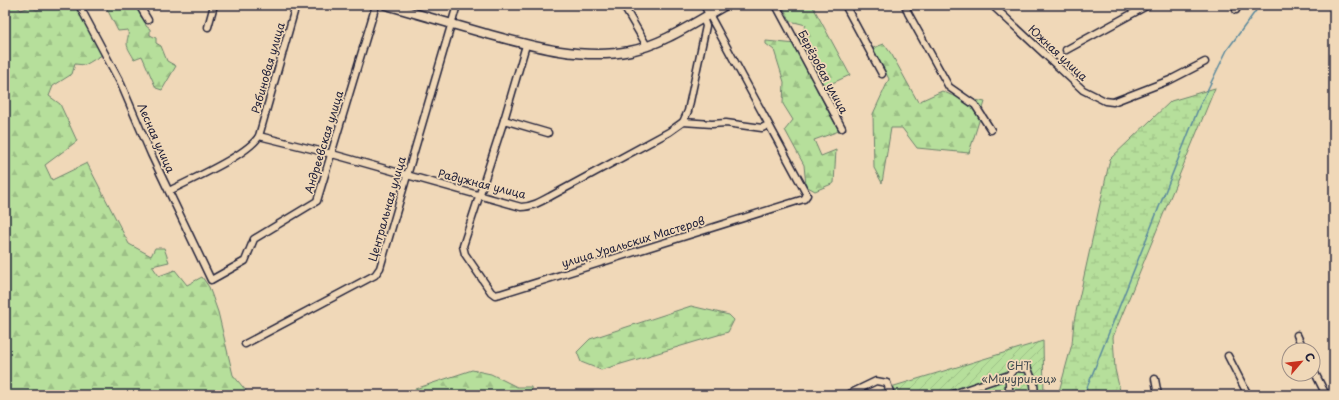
<svg xmlns="http://www.w3.org/2000/svg" width="1339" height="400" font-family="'Playpen Sans',sans-serif">
  <defs>
    <pattern id="forest-firs" width="22" height="20" patternUnits="userSpaceOnUse"><rect width="22" height="20" fill="#b6df9b"/><path d="M5 1l3.5 6h-7zM16 11l3.5 6h-7z" fill="#9cbf86"/></pattern>
    <pattern id="wetland-marsh" width="20" height="14" patternUnits="userSpaceOnUse"><rect width="20" height="14" fill="#b6df9b"/><path d="M1 5h8M5 5V1M11 12h8M15 12V8" fill="none" stroke="#9cbf86"/></pattern>
    <pattern id="garden-furrows" width="10" height="10" patternUnits="userSpaceOnUse"><rect width="10" height="10" fill="#b6df9b"/><path d="M-1 1l2-2M0 10L10 0M9 11l2-2" fill="none" stroke="#9cbf86"/></pattern>
  </defs>
  <rect width="100%" height="100%" fill="#f0d8b8"/>
  <filter id="ink" filterUnits="userSpaceOnUse"><feTurbulence type="fractalNoise" baseFrequency=".025" numOctaves="2"/><feDisplacementMap in="SourceGraphic" scale="8" xChannelSelector="R" yChannelSelector="G"/><feConvolveMatrix kernelMatrix="1 2 1 2 8 2 1 2 1" color-interpolation-filters="sRGB"/></filter>
  <g filter="url(#ink)">
    <g fill="url(#forest-firs)" stroke="#6c806b">
      <path d="M 5,5 L 15,5 L 21,10 L 30,7 L 37,10 L 46,5 L 77,5 L 102,55 L 85,65 L 75,64 L 72,74 L 53,86 L 49,96 L 60,104 L 77,141 L 45,165 L 52,180 L 87,163 L 129,244 L 151,256 L 155,248 L 164,248 L 169,262 L 152,266 L 159,276 L 175,270 L 187,285 L 202,277 L 209,287 L 218,312 L 233,375 L 247,392 L 240,395 L 5,395 Z"/>
      <path d="M 105,5 L 135,5 L 139,11 L 141,17 L 145,21 L 146,26 L 150,29 L 150,35 L 156,38 L 156,43 L 161,46 L 167,61 L 176,66 L 162,90 L 156,88 L 142,56 L 134,59 C 132,54 127,49 127,43 C 127,38 129,37 128,30 L 118,31 Z"/>
      <path d="M 782,5 L 812,5 L 850,75 L 817,90 L 839,131 L 814,140 L 821,156 L 836,150 L 834,183 L 815,191 L 806,186 L 804,165 L 785,130 L 793,120 L 783,104 L 784,82 L 774,50 L 766,44 L 766,41 L 796,44 L 806,25 L 790,21 Z"/>
      <path d="M 884,44 L 892,55 L 918,102 L 942,91 L 951,95 L 985,102 L 969,153 L 917,148 L 902,128 L 891,128 L 882,183 L 874,168 L 873,114 L 889,79 L 873,48 Z"/>
      <path d="M 691,306 L 729,315 L 734,320 L 728,332 L 601,370 L 581,362 L 577,352 L 590,339 Z"/>
      <path d="M 472,370 L 491,374 L 517,387 L 531,387 L 532,395 L 397,395 Z"/>
    </g>
    <path fill="url(#wetland-marsh)" stroke="#6c806b" d="M 1215,88 L 1113,337 L 1115,369 L 1121,395 L 1058,395 L 1072,344 L 1074,321 L 1110,159 L 1171,101 Z"/>
    <path fill="url(#garden-furrows)" stroke="#6c806b" d="M 1043,341 L 1044,395 L 874,395 L 881,390 Z"/>
    <g fill="none" stroke-linecap="round" stroke-linejoin="round">
      <path stroke="#5a899d" stroke-width="1.5" d="M 1084,395 L 1199,107 L 1227,50 L 1260,5"/>
      <g stroke="#22223b" stroke-width="9">
        <g id="street">
          <path d="M 79,5 L 121,84 L 151,154 L 211,280 L 245,261 L 254,239 L 317,201 L 376,5"/>
          <path d="M 139,5 L 148,20"/>
          <path d="M 623,5 L 647,46"/>
          <path d="M 776,5 L 842,128"/>
          <path d="M 845,5 L 882,74"/>
          <path d="M 905,5 L 908,13 L 949,87 L 975,105 L 991,130"/>
          <path d="M 992,5 L 1083,90 L 1105,101 L 1113,102 L 1170,80 L 1205,62"/>
          <path d="M 1236,10 L 1238,5"/>
          <path d="M 208,27 L 214,5"/>
          <path d="M 526,45 L 504,120 L 463,246 L 465,254 L 491,292 L 495,295 L 500,294 L 804,199 L 807,195 L 704,5"/>
          <path d="M 1066,50 L 1148,5"/>
          <path d="M 504,120 L 548,133"/>
          <path d="M 683,122 L 712,124 L 726,123 L 762,128 L 768,125"/>
          <path d="M 259,136 L 332,154 L 521,207 C 532,207 542,201 551,196 L 669,132 L 683,122 L 688,111 L 706,26 L 703,18"/>
          <path d="M 169,191 C 190,180 248,155 259,136 L 296,5"/>
          <path d="M 1297,335 L 1304,350"/>
          <path d="M 245,344 L 375,275 L 380,268 L 457,5"/>
          <path d="M 1228,356 L 1248,395"/>
          <path d="M 1313,369 L 1326,395"/>
          <path d="M 1155,379 L 1158,395"/>
          <path d="M 847,395 L 876,381 L 887,383 L 891,395"/>
          <path d="M 950,395 L 1009,375 L 1015,368 L 1028,369 L 1034,384 L 1035,395"/>
          <path d="M 1009,395 L 1009,375"/>
        </g>
      </g>
      <g stroke="#22223b" stroke-width="11">
        <path id="secondary" d="M 386,5 C 418,14 449,23 480,32 C 528,45 580,61 630,51 C 664,44 695,22 726,5"/>
      </g>
      <use href="#street" stroke="#f0d8b8" stroke-width="6"/>
      <use href="#secondary" stroke="#f0d8b8" stroke-width="8"/>
    </g>
  </g>
  <g text-anchor="middle" stroke-width="3.5" stroke-linejoin="round" paint-order="stroke">
    <g font-size="11" fill="#22223b" stroke="#f0d8b8">
      <text transform="translate(1058 53) rotate(43)" y="4">Южная улица</text>
      <text transform="translate(268 68) rotate(-74)" y="4">Рябиновая улица</text>
      <text transform="translate(823 72) rotate(62)" y="4">Берёзовая улица</text>
      <text transform="translate(156 138) rotate(66)" y="4">Лесная улица</text>
      <text transform="translate(324 142) rotate(-73)" y="4">Андреевская улица</text>
      <text transform="translate(482 184) rotate(14)" y="4">Радужная улица</text>
      <text transform="translate(387 209) rotate(-74)" y="4">Центральная улица</text>
      <text transform="translate(633 242) rotate(-17)" y="4">улица Уральских Мастеров</text>
    </g>
    <g font-size="11" fill="#40484e" stroke="#f0d8b8">
      <text x="1019" y="370">СНТ<tspan x="1019" dy="13">«Мичуринец»</tspan></text>
    </g>
  </g>
  <rect width="1339" height="400" fill="none" stroke="#f0d8b8" stroke-width="20"/>
  <rect x="10" y="10" width="1319" height="380" fill="none" stroke="#22223b" stroke-width="1.5" filter="url(#ink)"/>
  <g transform="translate(1301 362) rotate(62)"><circle r="19" fill="#f0d8b8" stroke="#9e8f86"/>
  <path d="M0-3L7 15L0 10L-7 15Z" fill="#c8321e"/>
  <text y="-6" font-size="11" font-weight="bold" text-anchor="middle" fill="#22223b">С</text>
  </g>
</svg>
